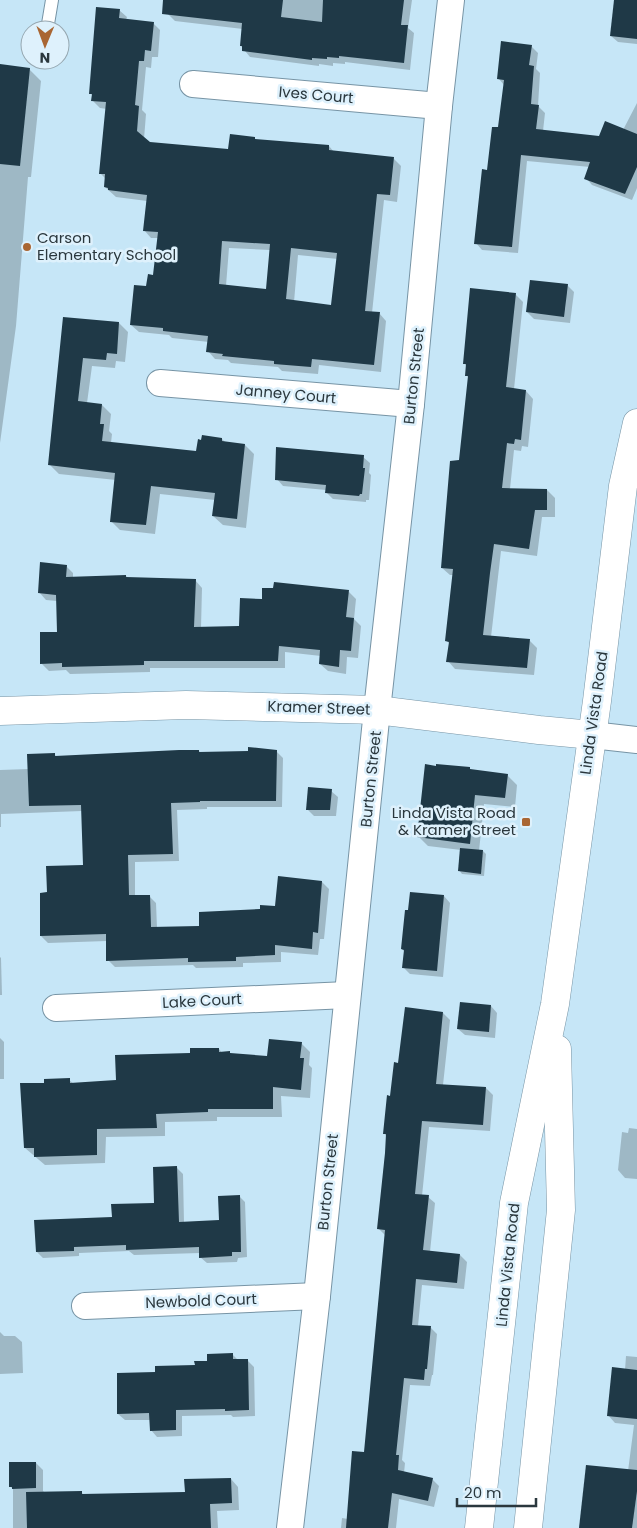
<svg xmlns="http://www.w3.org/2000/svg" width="637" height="1528" font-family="Poppins,sans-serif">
  <rect width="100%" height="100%" fill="#c6e6f7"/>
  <g fill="#0003" fill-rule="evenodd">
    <path d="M 170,0 L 412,0 L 408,28 L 414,33 L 410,70 L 345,62 L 345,64 L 333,63 L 333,66 L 319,64 L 319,66 L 250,57 L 241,46 L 243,29 L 175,21 L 168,14 Z"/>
    <path d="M 615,0 L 637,0 L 637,44 L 618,42 L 611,36 Z"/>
    <path d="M 119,10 L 127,17 L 126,20 L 153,23 L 160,30 L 158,57 L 152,57 L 151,68 L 146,67 L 142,110 L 146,114 L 144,139 L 149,143 L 229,151 L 254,138 L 257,140 L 329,146 L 334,152 L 393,158 L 401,166 L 397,202 L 384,200 L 372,313 L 379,313 L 386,321 L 381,372 L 319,365 L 318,374 L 282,371 L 278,367 L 231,363 L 228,360 L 215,359 L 208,351 L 209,342 L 172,338 L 169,335 L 139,332 L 131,325 L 147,287 L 154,276 L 158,238 L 151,238 L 144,230 L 147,201 L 116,197 L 105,187 L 106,179 L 100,173 L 107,109 L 100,108 L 93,101 L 93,96 L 90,93 ZM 229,248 L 270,250 L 267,290 L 226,286 ZM 298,255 L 338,259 L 333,307 L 294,302 Z"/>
    <path d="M 531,46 L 538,53 L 536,69 L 540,73 L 538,106 L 545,113 L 543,131 L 600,138 L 623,130 L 637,103 L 637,188 L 632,200 L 592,185 L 586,178 L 590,167 L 527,161 L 518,253 L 482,250 L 476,243 L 488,171 L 499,129 L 504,85 L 499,79 Z"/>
    <path d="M 0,65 L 29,69 L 41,81 L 31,177 L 28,177 L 16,326 L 0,443 Z"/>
    <path d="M 567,285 L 574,292 L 570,323 L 534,319 L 527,312 Z"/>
    <path d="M 515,294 L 523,302 L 514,389 L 526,391 L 533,399 L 528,447 L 522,446 L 521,451 L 514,450 L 510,489 L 547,490 L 555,498 L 555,517 L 542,517 L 537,556 L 501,551 L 491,637 L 529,640 L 537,648 L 534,675 L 455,669 L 448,661 L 450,644 L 447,641 L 453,575 L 450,575 L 442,568 L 460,462 L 469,378 L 466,375 L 467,367 L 464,363 Z"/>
    <path d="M 64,319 L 119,323 L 128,332 L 125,362 L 116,361 L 115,368 L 92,366 L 87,403 L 102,405 L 111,414 L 109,431 L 112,434 L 111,443 L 198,453 L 222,439 L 226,443 L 245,445 L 254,454 L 246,528 L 223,525 L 213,516 L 215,500 L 160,494 L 155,534 L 120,530 L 111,521 L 116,480 L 59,474 L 50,465 Z"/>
    <path d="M 363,457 L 370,463 L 369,473 L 371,475 L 369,500 L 366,500 L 366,502 L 333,499 L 326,492 L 326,490 L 283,486 L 277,479 Z"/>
    <path d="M 66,566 L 73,573 L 73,578 L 126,576 L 128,578 L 195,580 L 202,588 L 201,628 L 241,628 L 263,600 L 349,592 L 356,599 L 354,619 L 361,626 L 358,658 L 347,657 L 346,674 L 328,671 L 320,664 L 321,656 L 285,652 L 285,668 L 150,668 L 150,672 L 70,674 L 66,670 L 49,671 L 42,664 L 58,633 L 57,601 L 46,600 L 39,592 Z"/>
    <path d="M 199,751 L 201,753 L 276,751 L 283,758 L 282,807 L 207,807 L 207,809 L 177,810 L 179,861 L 135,862 L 135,897 L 149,896 L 156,903 L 157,928 L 201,928 L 276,907 L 322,882 L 329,889 L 324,939 L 320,939 L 318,955 L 281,952 L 281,962 L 243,963 L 243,967 L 196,968 L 193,965 L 115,967 L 108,960 L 107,941 L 48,943 L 41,936 L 49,893 L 84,866 L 82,811 L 1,814 L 1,827 L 0,827 L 0,770 L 29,769 L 54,754 L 57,757 Z"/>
    <path d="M 471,771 L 507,775 L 517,785 L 515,807 L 484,804 L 479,851 L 483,851 L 486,854 L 484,876 L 462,874 L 459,870 L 461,850 L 428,846 L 418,836 Z"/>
    <path d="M 331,791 L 338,797 L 336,816 L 314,816 L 307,809 Z"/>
    <path d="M 444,896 L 450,903 L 443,977 L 410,974 L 404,968 L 405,952 L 402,949 Z"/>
    <path d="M 0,957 L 1,958 L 2,995 L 0,995 Z"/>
    <path d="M 491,1006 L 497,1013 L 495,1038 L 465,1035 L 458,1029 Z"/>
    <path d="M 443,1013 L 450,1020 L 443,1085 L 486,1088 L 493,1095 L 490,1131 L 429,1127 L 422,1196 L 428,1197 L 435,1203 L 430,1252 L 460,1255 L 467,1262 L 464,1289 L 422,1285 L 418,1326 L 431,1328 L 437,1334 L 433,1375 L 432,1375 L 430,1386 L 410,1385 L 402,1460 L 405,1463 L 404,1473 L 432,1479 L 439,1486 L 434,1507 L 399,1499 L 396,1528 L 341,1528 L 342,1518 L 348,1519 L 365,1453 L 385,1235 L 378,1228 L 387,1137 L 384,1133 L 399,1064 Z"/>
    <path d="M 0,1038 L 4,1042 L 4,1079 L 0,1079 Z"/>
    <path d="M 301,1043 L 310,1052 L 309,1065 L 312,1068 L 310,1098 L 281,1096 L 282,1117 L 217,1117 L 217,1121 L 165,1122 L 165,1136 L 106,1137 L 105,1163 L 45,1165 L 25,1148 L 45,1084 L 69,1080 L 74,1084 L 117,1082 L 192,1054 L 219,1049 L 222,1053 L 232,1055 L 269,1057 Z"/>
    <path d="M 629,1128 L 637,1129 L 637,1179 L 625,1178 L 618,1170 L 622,1132 L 628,1133 Z"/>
    <path d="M 177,1168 L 183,1174 L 184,1223 L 220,1221 L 239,1196 L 245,1202 L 247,1257 L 238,1258 L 237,1262 L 207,1263 L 200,1257 L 200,1253 L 134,1255 L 129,1251 L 79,1253 L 79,1256 L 43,1258 L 37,1252 L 113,1218 L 156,1205 Z"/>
    <path d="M 0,1332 L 4,1336 L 15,1336 L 22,1342 L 23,1373 L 0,1374 Z"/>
    <path d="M 232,1354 L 238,1360 L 247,1360 L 254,1367 L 255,1416 L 233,1417 L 231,1415 L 182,1416 L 182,1436 L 157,1437 L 151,1430 L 151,1420 L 125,1420 L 118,1414 L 156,1374 L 196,1366 Z"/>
    <path d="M 626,1356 L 637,1357 L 637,1528 L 580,1528 L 628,1471 L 634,1425 L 615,1423 L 608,1415 L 625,1370 Z"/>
    <path d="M 36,1463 L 43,1470 L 43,1491 L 45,1493 L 81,1492 L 85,1496 L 186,1494 L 231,1479 L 238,1487 L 239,1510 L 217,1511 L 218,1528 L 13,1528 L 13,1489 L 11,1487 Z"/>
  </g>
  <g fill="#1f3947" fill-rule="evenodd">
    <path d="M 163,0 L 283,0 L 281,17 L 322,22 L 323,0 L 404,0 L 401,25 L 408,25 L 404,63 L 339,56 L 339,58 L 327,57 L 327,59 L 312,58 L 312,60 L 242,51 L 242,46 L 240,46 L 242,23 L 162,14 Z"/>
    <path d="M 614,0 L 637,0 L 637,39 L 610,36 Z"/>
    <path d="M 96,7 L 120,9 L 119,18 L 154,22 L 151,51 L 145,50 L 144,61 L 139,61 L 135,105 L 139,106 L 137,131 L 150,142 L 228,149 L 230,134 L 255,137 L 255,139 L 329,145 L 329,150 L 394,157 L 390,195 L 377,194 L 365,311 L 380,312 L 374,365 L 312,359 L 311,367 L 274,364 L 274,361 L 222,356 L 223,354 L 206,352 L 208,336 L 163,331 L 163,328 L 130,325 L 134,285 L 146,286 L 148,274 L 153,275 L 158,232 L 143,231 L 147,195 L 108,190 L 108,188 L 104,187 L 105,174 L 99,174 L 106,102 L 91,101 L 92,94 L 89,94 ZM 222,241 L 270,244 L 266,289 L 219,284 ZM 291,248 L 337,253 L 331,305 L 286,299 Z"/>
    <path d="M 501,41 L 532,45 L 529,65 L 534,66 L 531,104 L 539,105 L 536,129 L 599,136 L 605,121 L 637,134 L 637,167 L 625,194 L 584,179 L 590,162 L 521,155 L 512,247 L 474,244 L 482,169 L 487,170 L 492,127 L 498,127 L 504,80 L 497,79 Z"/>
    <path d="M 0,64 L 30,68 L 20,166 L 0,164 Z"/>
    <path d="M 530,280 L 568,284 L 564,317 L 526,312 Z"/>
    <path d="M 470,288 L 516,293 L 506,387 L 526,390 L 521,440 L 515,439 L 514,444 L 507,443 L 502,488 L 547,489 L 547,510 L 535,510 L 529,549 L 494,544 L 490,573 L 483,635 L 530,639 L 527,668 L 446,662 L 449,642 L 445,641 L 453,569 L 441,568 L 450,461 L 459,460 L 468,376 L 465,376 L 466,364 L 463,364 Z"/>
    <path d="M 63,317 L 119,322 L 117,354 L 107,353 L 106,360 L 83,358 L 78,401 L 102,404 L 100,424 L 104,424 L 102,441 L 196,451 L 198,439 L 201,440 L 202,435 L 222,438 L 222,441 L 245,444 L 237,519 L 212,516 L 215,493 L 151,486 L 146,525 L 110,522 L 115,473 L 48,465 Z"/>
    <path d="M 276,447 L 364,455 L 363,468 L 365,468 L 362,494 L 360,494 L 359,496 L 325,493 L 326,485 L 275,480 Z"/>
    <path d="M 40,562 L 67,565 L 66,577 L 126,575 L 126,577 L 196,579 L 194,627 L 239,626 L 240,598 L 262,599 L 262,588 L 273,588 L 274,582 L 349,590 L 346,617 L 354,618 L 351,651 L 340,650 L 339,667 L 319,664 L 320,650 L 279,646 L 278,661 L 144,661 L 144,665 L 62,667 L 62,663 L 40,664 L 40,632 L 57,632 L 56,595 L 38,593 Z"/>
    <path d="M 248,747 L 277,750 L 276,801 L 200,801 L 200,802 L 171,803 L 173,854 L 128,855 L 129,895 L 150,895 L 151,927 L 199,926 L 199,912 L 260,909 L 260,905 L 275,906 L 278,876 L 322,881 L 318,933 L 313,932 L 312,949 L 275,945 L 275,955 L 236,957 L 236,961 L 188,962 L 188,958 L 106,961 L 106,934 L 40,936 L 40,893 L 47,892 L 46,866 L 83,865 L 81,805 L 29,806 L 27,754 L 55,753 L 55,756 L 179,750 L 199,750 L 199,752 L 248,751 Z"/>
    <path d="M 425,764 L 436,766 L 436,764 L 470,767 L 470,769 L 508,774 L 505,798 L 475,795 L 470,844 L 417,837 Z"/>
    <path d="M 308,787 L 332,789 L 330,810 L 306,810 Z"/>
    <path d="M 460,848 L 483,850 L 481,874 L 458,871 Z"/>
    <path d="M 410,892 L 444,895 L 437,971 L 402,968 L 404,950 L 401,949 L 405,910 L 408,910 Z"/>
    <path d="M 460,1002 L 491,1005 L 489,1032 L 457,1029 Z"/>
    <path d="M 405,1007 L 443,1012 L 436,1084 L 486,1087 L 483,1125 L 422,1121 L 415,1194 L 429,1195 L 423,1250 L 460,1254 L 457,1283 L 416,1279 L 412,1325 L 431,1326 L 427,1369 L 425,1369 L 424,1380 L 404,1378 L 396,1455 L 399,1455 L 398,1470 L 433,1478 L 428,1501 L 392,1493 L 388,1528 L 346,1528 L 352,1451 L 364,1452 L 385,1230 L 377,1229 L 385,1153 L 386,1134 L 383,1134 L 387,1095 L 390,1096 L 394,1062 L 398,1063 Z"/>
    <path d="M 269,1039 L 302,1042 L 300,1058 L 304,1058 L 301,1090 L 273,1087 L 273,1109 L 208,1109 L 208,1112 L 156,1114 L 157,1128 L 97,1129 L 97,1155 L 34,1157 L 34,1148 L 24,1148 L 20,1083 L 44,1083 L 44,1079 L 70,1078 L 70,1083 L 116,1080 L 115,1055 L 190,1053 L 190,1048 L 219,1048 L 219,1052 L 230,1051 L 230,1053 L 267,1056 Z"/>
    <path d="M 177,1166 L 179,1222 L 219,1220 L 218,1196 L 240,1195 L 241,1252 L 232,1252 L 232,1256 L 199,1258 L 199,1247 L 126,1250 L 126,1245 L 74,1247 L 74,1251 L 36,1252 L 34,1220 L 112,1217 L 111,1204 L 154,1203 L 153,1167 Z"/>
    <path d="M 233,1353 L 233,1359 L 248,1359 L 249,1410 L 225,1411 L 225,1409 L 176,1410 L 176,1430 L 150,1431 L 149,1413 L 117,1414 L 117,1373 L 155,1372 L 155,1366 L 195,1365 L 194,1361 L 207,1361 L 207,1354 Z"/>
    <path d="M 612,1367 L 637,1370 L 637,1419 L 607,1416 Z"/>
    <path d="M 9,1462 L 36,1462 L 36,1488 L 12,1489 L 12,1487 L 9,1487 Z"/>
    <path d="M 586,1465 L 637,1470 L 637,1491 L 632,1528 L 579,1528 Z"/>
    <path d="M 231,1478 L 232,1503 L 210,1504 L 211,1528 L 27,1528 L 26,1492 L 82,1491 L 82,1494 L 185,1492 L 184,1479 Z"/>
  </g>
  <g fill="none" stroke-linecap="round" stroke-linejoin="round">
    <g stroke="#7794a5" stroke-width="14">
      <path id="service" d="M 47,30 L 52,0"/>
    </g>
    <g stroke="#7794a5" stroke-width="28">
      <g id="minor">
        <path d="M 193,84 L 439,106"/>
        <path d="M 160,383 L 411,404"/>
        <path d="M 592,735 L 637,740"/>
        <path d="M 56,1008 L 347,995"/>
        <path d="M 85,1306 L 317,1296"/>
        <path d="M 290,1528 L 317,1296 L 377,710 L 411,404 L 439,106 L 451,0"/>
      </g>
    </g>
    <g stroke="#7794a5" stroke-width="29">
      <path id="tertiary" d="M 0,711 L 186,705 L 377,710 L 539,730 L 592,735"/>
    </g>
    <g stroke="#7794a5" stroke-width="29">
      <g id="primary">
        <path d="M 479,1528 L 514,1203 L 555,1004 L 597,701 L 623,486 L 637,423"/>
        <path d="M 528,1528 L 561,1210 L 557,1049"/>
      </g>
    </g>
    <use href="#service" stroke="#fff" stroke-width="12"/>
    <use href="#minor" stroke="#fff" stroke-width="26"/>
    <use href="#tertiary" stroke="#fff" stroke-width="28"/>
    <use href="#primary" stroke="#fff" stroke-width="28"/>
  </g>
  <g fill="#a96633" stroke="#def1fc" stroke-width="2">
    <circle cx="27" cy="247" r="5"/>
    <rect x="521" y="817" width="10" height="10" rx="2.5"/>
  </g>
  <g text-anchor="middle" stroke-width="5" stroke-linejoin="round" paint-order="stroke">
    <g font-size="15" fill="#2a373d" stroke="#def1fc">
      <text transform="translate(316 95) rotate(5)" y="5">Ives Court</text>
      <text transform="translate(414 376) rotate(-84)" y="5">Burton Street</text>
      <text transform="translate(286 394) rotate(5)" y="5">Janney Court</text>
      <text transform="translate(319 708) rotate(2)" y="5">Kramer Street</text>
      <text transform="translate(594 713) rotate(-82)" y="5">Linda Vista Road</text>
      <text transform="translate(371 779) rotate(-84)" y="5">Burton Street</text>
      <text transform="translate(202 1001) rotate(-3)" y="5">Lake Court</text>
      <text transform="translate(328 1182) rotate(-84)" y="5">Burton Street</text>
      <text transform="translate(508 1265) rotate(-84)" y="5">Linda Vista Road</text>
      <text transform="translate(201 1301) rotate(-2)" y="5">Newbold Court</text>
    </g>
    <g font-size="15" fill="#2a373d" stroke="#def1fc" text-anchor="start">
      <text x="37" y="243">Carson<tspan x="37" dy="17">Elementary School</tspan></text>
      <text x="516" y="818" text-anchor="end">Linda Vista Road<tspan x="516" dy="17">&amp; Kramer Street</tspan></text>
    </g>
  </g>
  <g transform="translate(45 45) rotate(181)"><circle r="24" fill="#def1fc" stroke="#96a7b0"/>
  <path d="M0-4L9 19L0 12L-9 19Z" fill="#a96633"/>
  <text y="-8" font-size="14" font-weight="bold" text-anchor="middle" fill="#2a373d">N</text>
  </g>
  <path d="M457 1498v8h79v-8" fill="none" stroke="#2a373d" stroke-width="2.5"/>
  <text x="464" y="1498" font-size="15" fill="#2a373d" stroke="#def1fc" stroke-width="4" paint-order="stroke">20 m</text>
</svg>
